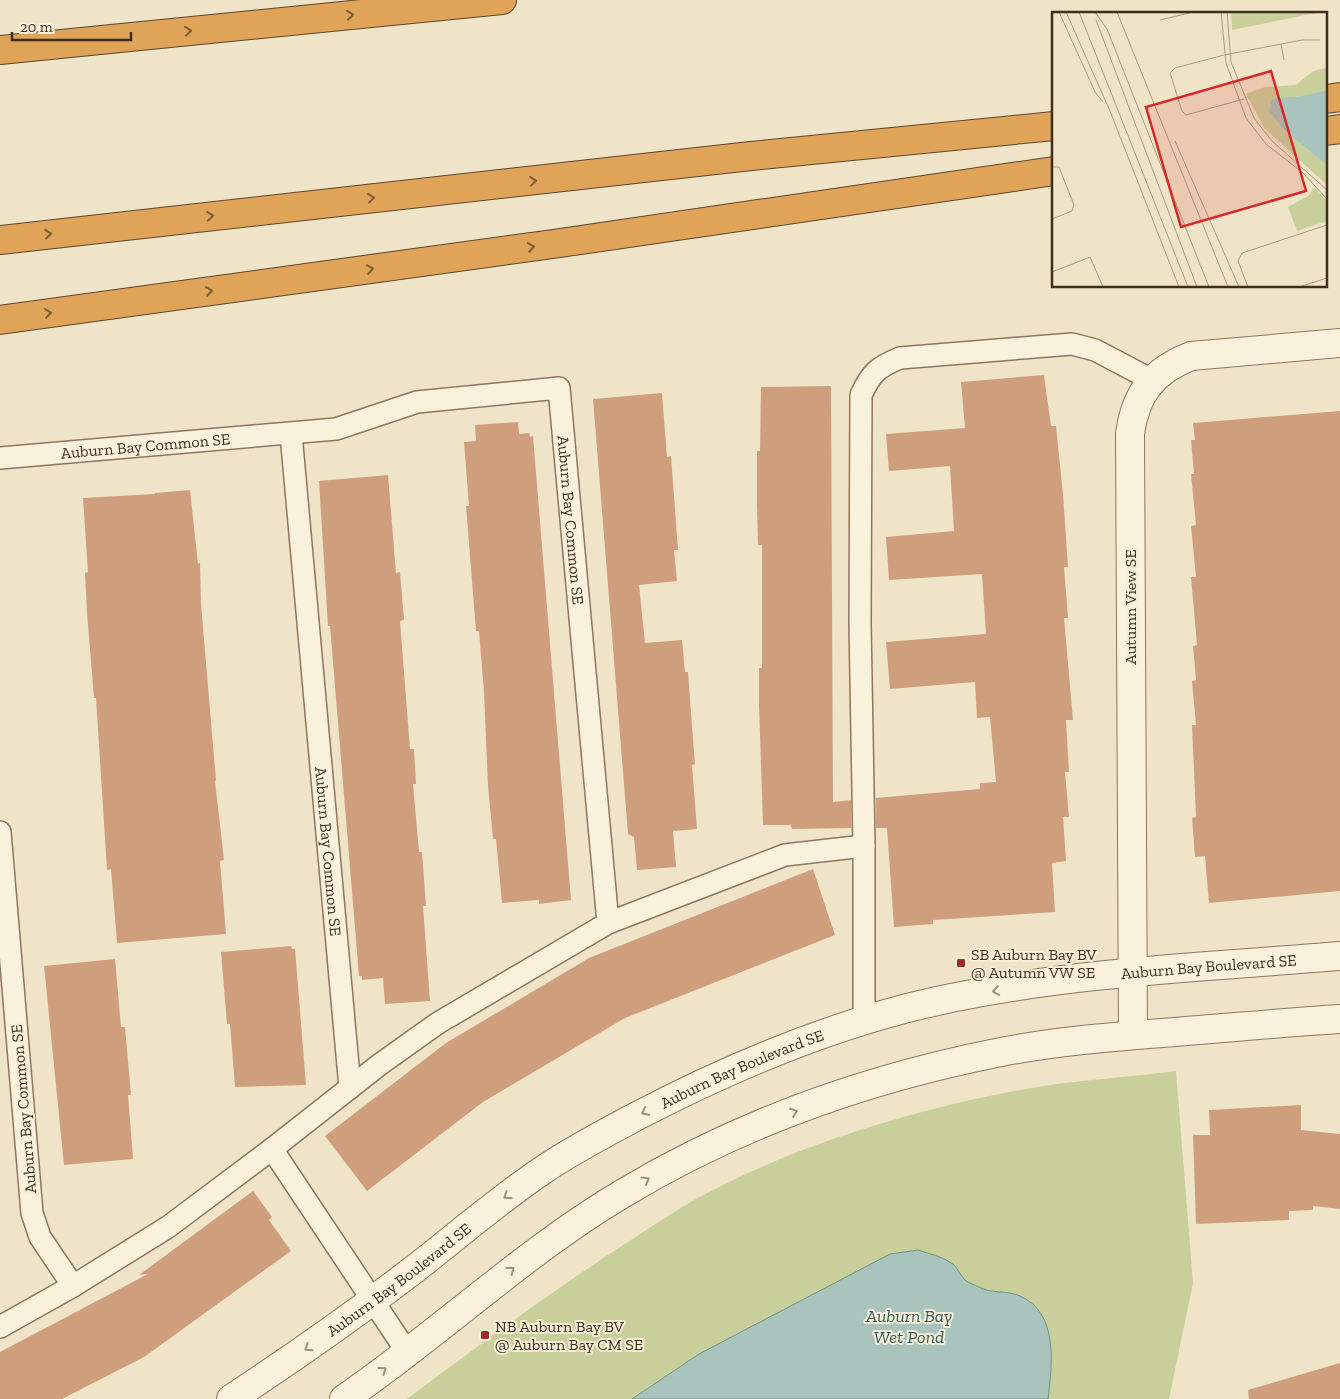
<svg xmlns="http://www.w3.org/2000/svg" width="1340" height="1399" font-family="'Zilla Slab',serif">
  <rect width="100%" height="100%" fill="#f0e4c8"/>
  <path fill="#c9cf9b" d="M 1176,1071 L 1193,1283 L 1169,1399 L 407,1399 C 482,1343 556,1288 634,1238 C 654,1225 675,1211 696,1199 C 802,1141 937,1102 1057,1084 C 1097,1079 1137,1076 1176,1071 Z"/>
  <path fill="#a9c4bc" stroke="#6f938a" d="M 918,1250 C 930,1254 944,1257 954,1265 C 958,1269 961,1276 965,1280 C 969,1283 975,1285 979,1287 C 991,1294 1007,1290 1020,1296 C 1059,1313 1052,1365 1048,1399 L 632,1399 L 699,1354 L 890,1254 Z"/>
  <g fill="#cf9f7d">
    <path d="M 1044,375 L 1051,426 L 1056,426 L 1063,494 L 1068,567 L 1064,567 L 1068,618 L 1064,618 L 1073,720 L 1066,720 L 1069,772 L 1065,772 L 1069,817 L 1063,817 L 1066,861 L 1052,863 L 1055,912 L 933,920 L 933,924 L 894,927 L 887,828 L 876,828 L 876,798 L 980,789 L 980,783 L 996,782 L 990,717 L 977,718 L 975,682 L 890,689 L 886,642 L 986,634 L 982,574 L 889,580 L 886,537 L 954,531 L 950,466 L 889,471 L 886,434 L 965,428 L 961,382 Z"/>
    <path d="M 831,386 L 833,802 L 851,800 L 851,828 L 792,829 L 791,825 L 763,825 L 759,704 L 759,668 L 762,668 L 762,545 L 758,545 L 757,505 L 757,451 L 760,451 L 761,387 Z"/>
    <path d="M 662,393 L 667,457 L 671,456 L 678,550 L 674,550 L 677,581 L 639,585 L 645,643 L 682,640 L 685,672 L 688,672 L 692,726 L 695,764 L 692,765 L 697,829 L 673,831 L 676,867 L 637,870 L 634,837 L 628,834 L 593,399 Z"/>
    <path d="M 1340,411 L 1340,891 L 1209,903 L 1205,856 L 1195,857 L 1192,818 L 1196,817 L 1192,725 L 1196,725 L 1192,681 L 1196,680 L 1193,646 L 1197,645 L 1191,577 L 1196,577 L 1191,526 L 1196,525 L 1191,474 L 1194,474 L 1191,440 L 1195,440 L 1193,423 Z"/>
    <path d="M 518,422 L 519,434 L 529,433 L 530,437 L 533,436 L 571,900 L 539,904 L 539,900 L 502,903 L 496,839 L 493,839 L 488,786 L 484,692 L 479,631 L 476,631 L 466,506 L 469,506 L 464,442 L 476,441 L 475,425 Z"/>
    <path d="M 388,475 L 396,573 L 400,572 L 404,620 L 400,621 L 410,749 L 414,749 L 416,784 L 413,784 L 419,852 L 422,852 L 426,906 L 423,906 L 430,1001 L 385,1004 L 383,978 L 362,980 L 362,976 L 359,976 L 330,626 L 328,626 L 319,481 Z"/>
    <path d="M 190,490 L 198,564 L 200,563 L 201,604 L 216,780 L 215,781 L 224,860 L 220,861 L 226,934 L 117,943 L 111,869 L 107,870 L 96,698 L 94,698 L 87,613 L 85,573 L 88,572 L 83,498 L 155,494 L 155,493 Z"/>
    <path d="M 813,869 L 835,935 L 625,1018 L 483,1102 L 367,1191 L 325,1136 L 446,1043 L 589,958 Z"/>
    <path d="M 291,946 L 292,949 L 295,949 L 306,1085 L 235,1087 L 230,1024 L 227,1024 L 221,952 Z"/>
    <path d="M 115,959 L 121,1027 L 125,1027 L 131,1095 L 128,1095 L 133,1159 L 64,1165 L 44,966 Z"/>
    <path d="M 1301,1105 L 1301,1130 L 1340,1134 L 1340,1209 L 1313,1206 L 1313,1210 L 1289,1211 L 1289,1220 L 1196,1224 L 1193,1135 L 1210,1135 L 1209,1110 Z"/>
    <path d="M 253,1191 L 272,1217 L 269,1220 L 291,1251 L 144,1357 L 62,1399 L 0,1399 L 0,1352 L 148,1274 L 139,1275 Z"/>
    <path d="M 1340,1363 L 1340,1399 L 1249,1399 L 1248,1390 Z"/>
  </g>
  <g fill="none" stroke-linecap="round" stroke-linejoin="round">
    <g stroke="#8d765c" stroke-width="24">
      <g id="service">
        <path id="s1" d="M 291,434 L 350,1088"/>
        <path id="s2" d="M 0,458 L 336,429 L 417,402 L 559,388 L 608,923 L 438,1023 L 379,1065 L 272,1149 L 168,1227 L 73,1286 L 40,1237 L 32,1213 L 0,832"/>
        <path d="M 608,923 L 785,855 L 864,846"/>
        <path d="M 864,1021 L 864,846 L 860,623 L 861,395 C 871,373 878,367 900,358 L 1072,344 L 1095,350 L 1152,380"/>
        <path d="M 272,1149 L 407,1352"/>
        <path d="M 0,1327 L 73,1286"/>
      </g>
    </g>
    <g stroke="#8d765c" stroke-width="30">
      <path id="minor" d="M 1133,1035 L 1130,433 C 1136,393 1153,371 1191,356 L 1340,343"/>
    </g>
    <g stroke="#8d765c" stroke-width="30">
      <g id="tertiary">
        <path id="s3" d="M 231,1399 C 293,1358 353,1316 412,1271 C 456,1237 497,1201 543,1170 C 574,1149 607,1132 639,1115 C 733,1066 833,1024 937,1001 C 1069,972 1206,967 1340,956"/>
        <path d="M 344,1399 C 439,1334 523,1253 622,1194 C 738,1124 869,1078 1001,1052 C 1062,1040 1125,1036 1187,1031 C 1238,1027 1289,1022 1340,1019"/>
      </g>
    </g>
    <g stroke="#5b4430" stroke-width="30">
      <g id="motorway">
        <path d="M 0,50 L 502,0"/>
        <path d="M 1326,99 L 1340,97"/>
        <path d="M 1326,131 L 1340,129"/>
        <path d="M 0,240 L 751,156 L 1054,126"/>
        <path d="M 0,320 L 553,244 L 1054,171"/>
      </g>
    </g>
    <use href="#service" stroke="#faf1dc" stroke-width="21"/>
    <use href="#minor" stroke="#faf1dc" stroke-width="28"/>
    <use href="#tertiary" stroke="#faf1dc" stroke-width="28"/>
    <use href="#motorway" stroke="#e0a458" stroke-width="28"/>
  </g>
  <defs><path id="oneway-chevron" d="M-2-3.5L2.5 0L-2 3.5" fill="none" stroke-width="1.6" stroke-linecap="round" stroke-linejoin="round" transform="scale(1.25)"/></defs>
  <g stroke="#7e5d36">
    <use href="#oneway-chevron" transform="translate(350 15) rotate(-6)"/>
    <use href="#oneway-chevron" transform="translate(188 31) rotate(-6)"/>
    <use href="#oneway-chevron" transform="translate(533 181) rotate(-6)"/>
    <use href="#oneway-chevron" transform="translate(371 198) rotate(-6)"/>
    <use href="#oneway-chevron" transform="translate(210 216) rotate(-6)"/>
    <use href="#oneway-chevron" transform="translate(48 234) rotate(-6)"/>
    <use href="#oneway-chevron" transform="translate(531 247) rotate(-8)"/>
    <use href="#oneway-chevron" transform="translate(370 269) rotate(-8)"/>
    <use href="#oneway-chevron" transform="translate(209 291) rotate(-8)"/>
    <use href="#oneway-chevron" transform="translate(48 313) rotate(-8)"/>
  </g>
  <g stroke="#9c907e">
    <use href="#oneway-chevron" transform="translate(996 991) rotate(170)"/>
    <use href="#oneway-chevron" transform="translate(645 1112) rotate(152)"/>
    <use href="#oneway-chevron" transform="translate(794 1112) rotate(-21)"/>
    <use href="#oneway-chevron" transform="translate(646 1180) rotate(-29)"/>
    <use href="#oneway-chevron" transform="translate(507 1196) rotate(145)"/>
    <use href="#oneway-chevron" transform="translate(511 1270) rotate(-37)"/>
    <use href="#oneway-chevron" transform="translate(308 1348) rotate(146)"/>
    <use href="#oneway-chevron" transform="translate(383 1370) rotate(-36)"/>
  </g>
  <g fill="#9e2a2b" stroke="#f7eed8" stroke-width="2">
    <rect x="956" y="958" width="10" height="10" rx="2.5"/>
    <rect x="480" y="1330" width="10" height="10" rx="2.5"/>
  </g>
  <g text-anchor="middle" stroke-width="4" stroke-linejoin="round" paint-order="stroke">
    <g font-size="16" fill="#3d2e20" stroke="#f7eed8">
      <text dy="6" stroke="none"><textPath href="#s2" startOffset="146">Auburn Bay Common SE</textPath></text>
      <text dy="6" stroke="none"><textPath href="#s2" startOffset="698">Auburn Bay Common SE</textPath></text>
      <text transform="translate(1130 607) rotate(-90)" y="6">Autumn View SE</text>
      <text dy="6" stroke="none"><textPath href="#s1" startOffset="419">Auburn Bay Common SE</textPath></text>
      <text dy="6" stroke="none"><textPath href="#s3" startOffset="1092">Auburn Bay Boulevard SE</textPath></text>
      <text dy="6" stroke="none"><textPath href="#s3" startOffset="611">Auburn Bay Boulevard SE</textPath></text>
      <text transform="translate(23 1109) rotate(-95)" y="6">Auburn Bay Common SE</text>
      <text dy="6" stroke="none"><textPath href="#s3" startOffset="206">Auburn Bay Boulevard SE</textPath></text>
    </g>
    <g font-size="16" fill="#3d2e20" stroke="#f7eed8" text-anchor="start">
      <text x="971" y="960">SB Auburn Bay BV<tspan x="971" dy="18">@ Autumn VW SE</tspan></text>
      <text x="495" y="1332">NB Auburn Bay BV<tspan x="495" dy="18">@ Auburn Bay CM SE</tspan></text>
    </g>
    <g font-size="18" font-style="italic" fill="#2f5d5a" stroke="#f7eed8">
      <text x="909" y="1322">Auburn Bay<tspan x="909" dy="21">Wet Pond</tspan></text>
    </g>
  </g>
  <g transform="translate(1052 12)">
    <rect width="275" height="275" fill="#f0e4c8"/>
    <path d="M 179,0 L 269,0 L 180,18 ZM 275,56 L 275,173 L 213,117 L 194,82 L 213,75 L 244,73 L 261,59 ZM 263,175 L 275,190 L 275,209 L 245,219 L 236,195 L 256,184 Z" fill="#c9cf9b"/>
    <path d="M 275,78 L 275,153 L 232,118 L 217,99 L 219,89 L 224,86 L 246,85 Z" fill="#a9c4bc"/>
    <path fill="none" stroke="#a89b85" stroke-width="1" d="M 7,0 L 43,80 L 51,90M 14,0 L 58,99 L 127,275M 27,0 L 136,275M 43,0 L 55,17 L 157,275M 65,0 L 176,275M 169,0 L 174,51 L 194,106 L 214,132 L 251,161 L 275,187M 175,0 L 179,50 L 202,106 L 220,129 L 275,178M 44,8 L 145,275M 108,8 L 141,0M 229,32 L 232,48M 192,87 L 134,103 L 130,99 L 118,61 L 123,56 L 172,43 L 250,28 L 268,28M 123,129 L 187,275M 0,155 L 7,155 L 22,193 L 20,199 L 0,207M 0,260 L 38,245 L 51,275M 196,275 L 186,249 L 190,241 L 275,213M 247,275 L 275,266"/>
    <path fill="#d62828" fill-opacity="0.15" stroke="#d62828" stroke-width="2.5" d="M 219,59 L 254,179 L 129,215 L 94,95 Z"/>
    <rect width="275" height="275" fill="none" stroke="#3d2e20" stroke-width="2.5"/>
  </g>
  <path d="M12 32v8h119v-8" fill="none" stroke="#3d2e20" stroke-width="2.5"/>
  <text x="20" y="32" font-size="15" fill="#3d2e20" stroke="#f7eed8" stroke-width="4" paint-order="stroke">20 m</text>
</svg>
